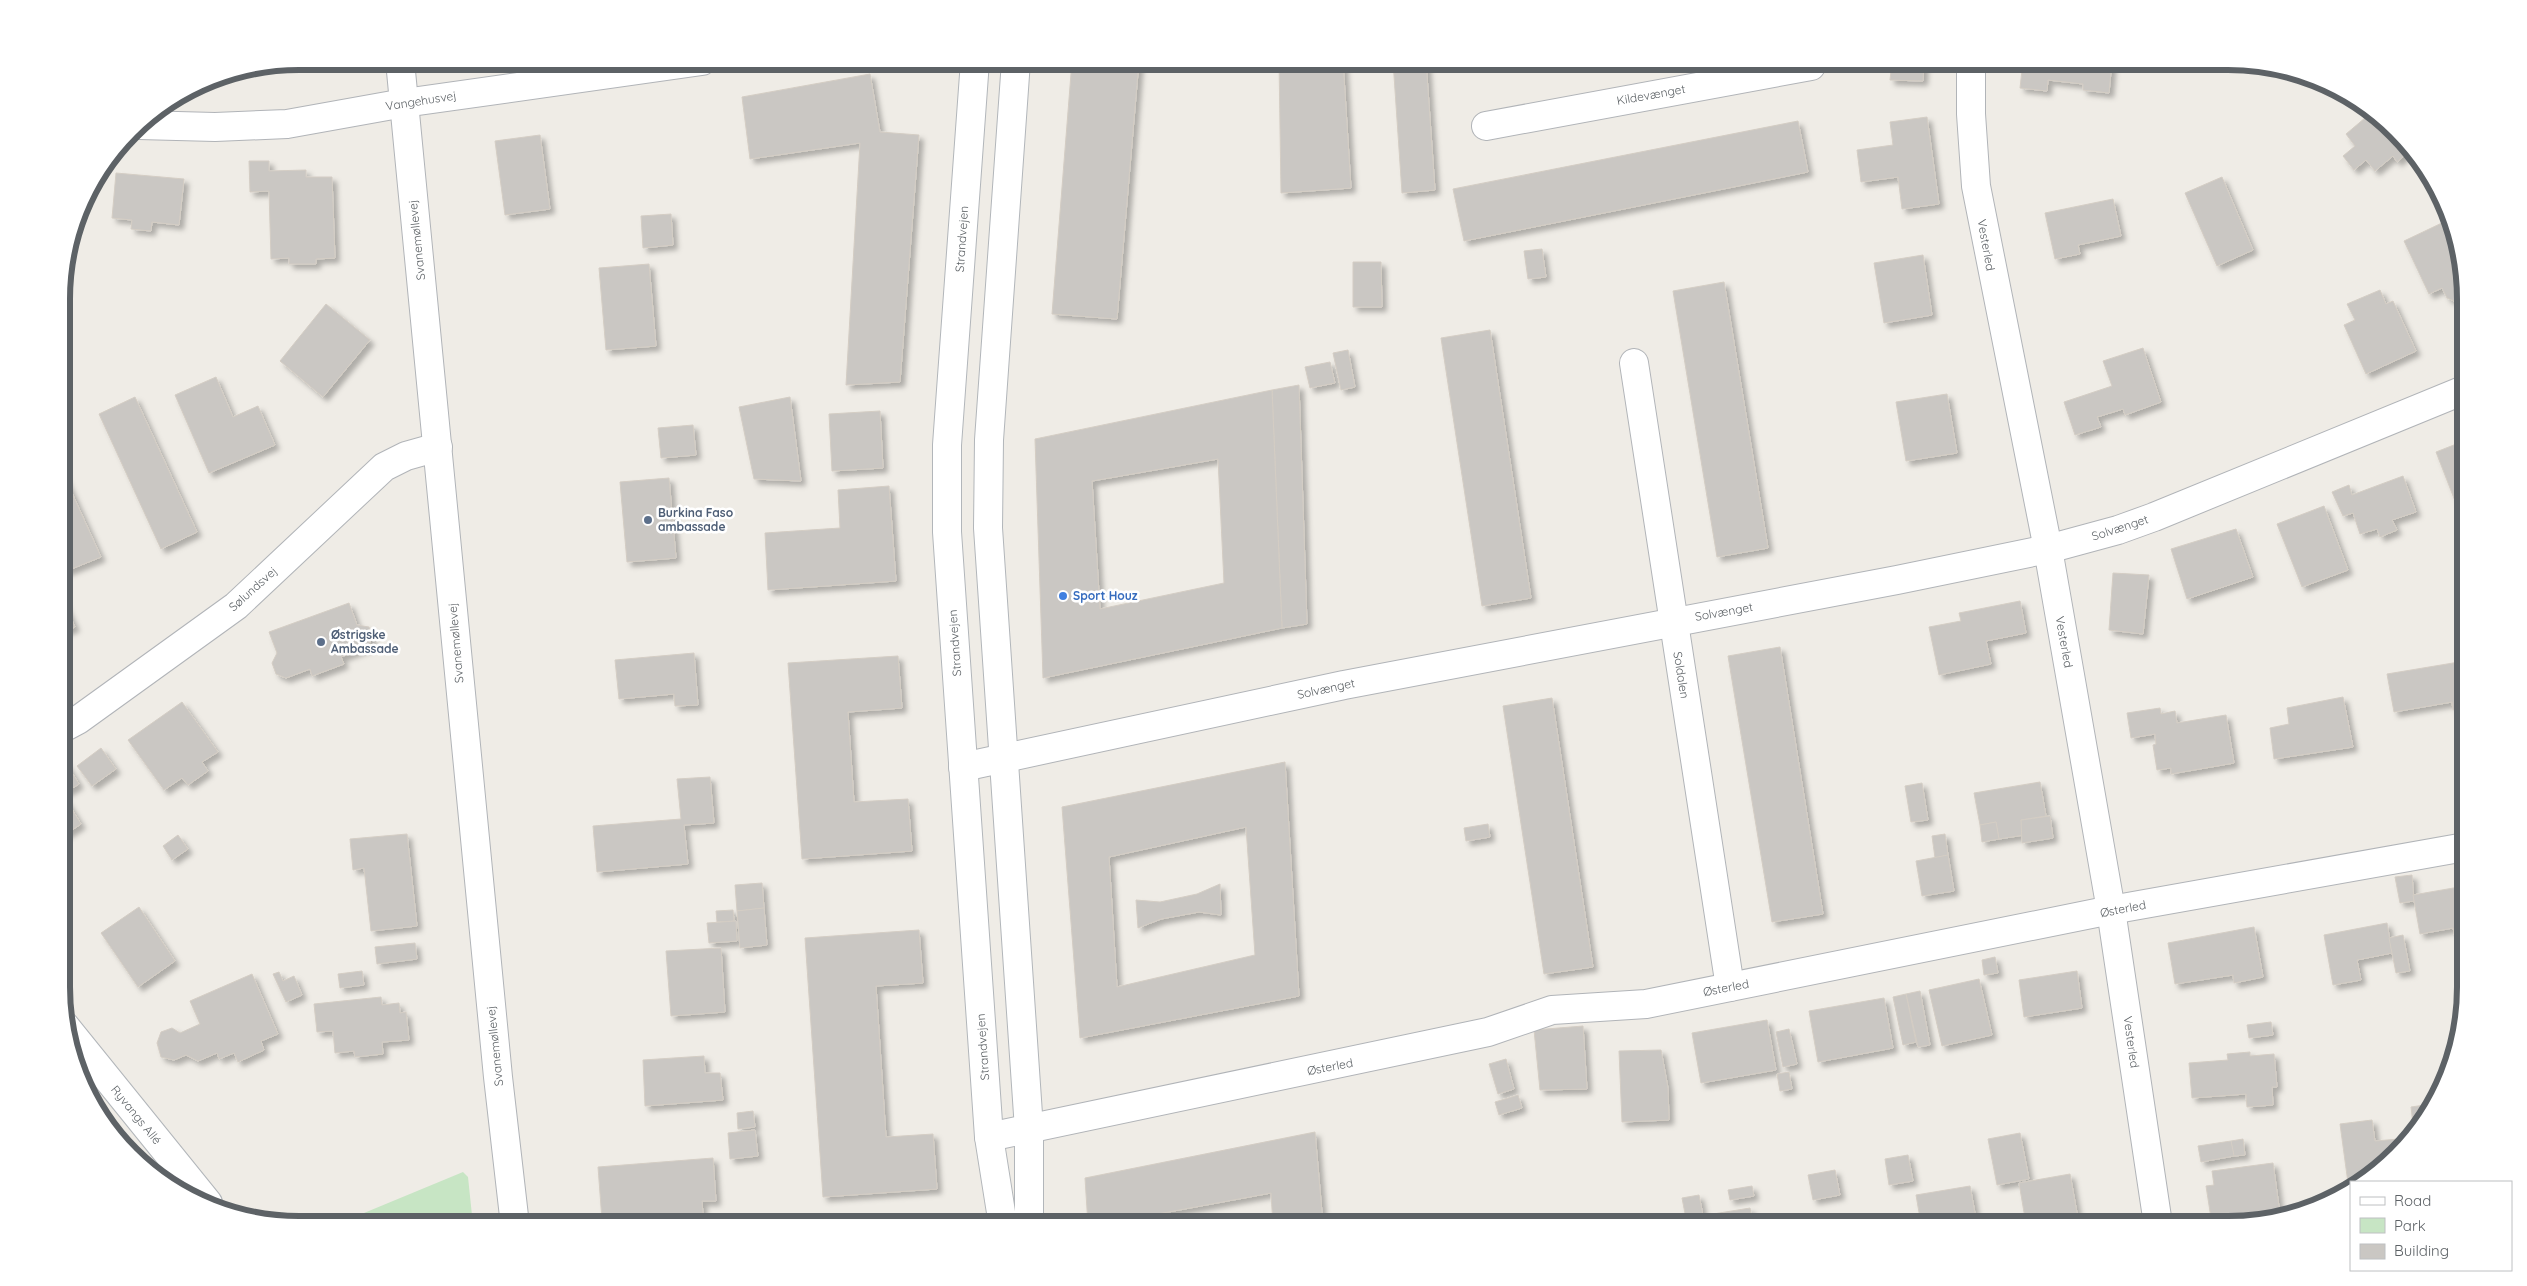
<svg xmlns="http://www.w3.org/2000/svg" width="2527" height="1286" font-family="Quicksand,sans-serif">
  <defs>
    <filter id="shadow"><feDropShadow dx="4.5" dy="4.5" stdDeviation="2.5" flood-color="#0004"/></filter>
  </defs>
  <rect width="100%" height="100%" fill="#efece6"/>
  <path fill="#c7e5c4" d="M 463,1172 L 468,1177 L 473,1225 L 335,1225 Z"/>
  <g fill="#cac7c3" stroke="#d4cdc4" fill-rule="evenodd" filter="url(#shadow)">
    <path d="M 1072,61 L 1139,61 L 1117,319 L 1052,314 Z"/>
    <path d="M 1279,61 L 1343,61 L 1351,188 L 1281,193 Z"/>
    <path d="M 1393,61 L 1426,61 L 1435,190 L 1402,193 Z"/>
    <path d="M 1892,61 L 1924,61 L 1923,81 L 1890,80 Z"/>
    <path d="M 2023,61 L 2112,61 L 2109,93 L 2083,90 L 2083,84 L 2048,80 L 2047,91 L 2020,88 Z"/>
    <path d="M 870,74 L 880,132 L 919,135 L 900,382 L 846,385 L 860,143 L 750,159 L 742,97 Z"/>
    <path d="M 2372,112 L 2384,120 L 2411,150 L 2397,162 L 2393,156 L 2375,171 L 2366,160 L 2354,170 L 2343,156 L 2355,146 L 2346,134 Z"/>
    <path d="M 1927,117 L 1939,204 L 1902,209 L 1898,177 L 1861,182 L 1857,150 L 1893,145 L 1890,122 Z"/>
    <path d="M 1798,121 L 1808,172 L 1464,241 L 1453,189 Z"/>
    <path d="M 540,135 L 550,209 L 505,215 L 495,141 Z"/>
    <path d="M 249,161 L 269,161 L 269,171 L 306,170 L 306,177 L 332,177 L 335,258 L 316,259 L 316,264 L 289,264 L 289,258 L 271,259 L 269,191 L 250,192 Z"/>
    <path d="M 116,173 L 184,179 L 179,225 L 152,222 L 151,231 L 131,229 L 132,220 L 112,218 Z"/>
    <path d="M 2222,177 L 2253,250 L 2217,266 L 2185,193 Z"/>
    <path d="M 2113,199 L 2121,236 L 2078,245 L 2080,254 L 2055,259 L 2045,213 Z"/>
    <path d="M 671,214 L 673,245 L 643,248 L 641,216 Z"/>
    <path d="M 2446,221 L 2464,268 L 2464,305 L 2447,298 L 2442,288 L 2429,294 L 2404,241 Z"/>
    <path d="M 1542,249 L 1546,277 L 1528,279 L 1524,251 Z"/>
    <path d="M 1923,255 L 1932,315 L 1884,323 L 1874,263 Z"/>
    <path d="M 1353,262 L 1381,262 L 1382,307 L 1353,307 Z"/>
    <path d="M 649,264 L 656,346 L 606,350 L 599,268 Z"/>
    <path d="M 1724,282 L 1768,548 L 1717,557 L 1673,291 Z"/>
    <path d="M 2380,290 L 2386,304 L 2393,301 L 2416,351 L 2366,374 L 2344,325 L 2355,320 L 2347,304 Z"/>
    <path d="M 326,304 L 370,340 L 323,397 L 280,361 Z"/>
    <path d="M 1490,330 L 1531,598 L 1482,606 L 1441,338 Z"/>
    <path d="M 2143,348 L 2161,402 L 2125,415 L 2123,409 L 2097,417 L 2101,427 L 2075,435 L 2064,402 L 2112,386 L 2103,361 Z"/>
    <path d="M 1348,350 L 1355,387 L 1341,390 L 1333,353 Z"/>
    <path d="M 1330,362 L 1335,383 L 1310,388 L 1305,367 Z"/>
    <path d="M 216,377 L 233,417 L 258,406 L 275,445 L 209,473 L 175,395 Z"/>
    <path d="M 1299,385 L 1307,624 L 1282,628 L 1272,390 Z"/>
    <path d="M 1272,390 L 1282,628 L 1043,678 L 1035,439 ZM 1218,459 L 1224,583 L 1100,609 L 1092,481 Z"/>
    <path d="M 1947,394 L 1957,453 L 1906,461 L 1896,402 Z"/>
    <path d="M 135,397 L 197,532 L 161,549 L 99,414 Z"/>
    <path d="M 790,397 L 801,481 L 754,479 L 739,407 Z"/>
    <path d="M 880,411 L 883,468 L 832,471 L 829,414 Z"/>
    <path d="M 693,425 L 696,455 L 661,458 L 658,428 Z"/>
    <path d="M 2464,441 L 2464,497 L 2455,501 L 2436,452 Z"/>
    <path d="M 62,471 L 101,557 L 64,572 L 62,569 Z"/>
    <path d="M 2403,476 L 2416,512 L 2392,520 L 2397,530 L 2380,537 L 2377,529 L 2360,534 L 2353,513 L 2343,516 L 2332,492 L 2349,485 L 2352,495 Z"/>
    <path d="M 669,478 L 676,558 L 627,562 L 620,482 Z"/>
    <path d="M 889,486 L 896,581 L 768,590 L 765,533 L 840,528 L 838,490 Z"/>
    <path d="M 2324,506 L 2348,570 L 2302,587 L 2277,524 Z"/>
    <path d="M 2236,529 L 2253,577 L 2187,599 L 2171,549 Z"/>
    <path d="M 2113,573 L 2149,575 L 2143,634 L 2109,630 Z"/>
    <path d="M 62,598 L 75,627 L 63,632 Z"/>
    <path d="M 2020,601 L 2026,633 L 1986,641 L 1991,664 L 1939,675 L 1929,627 L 1961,621 L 1959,613 Z"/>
    <path d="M 349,603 L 357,625 L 369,627 L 372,638 L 368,647 L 341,657 L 344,664 L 312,676 L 310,669 L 286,678 L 276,674 L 272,663 L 277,653 L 269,632 Z"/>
    <path d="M 1780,647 L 1823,914 L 1772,922 L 1728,656 Z"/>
    <path d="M 694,653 L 698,705 L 675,706 L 674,694 L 619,699 L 615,660 Z"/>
    <path d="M 898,656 L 902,708 L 848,712 L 854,802 L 908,799 L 912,851 L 802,859 L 788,663 Z"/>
    <path d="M 2465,661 L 2465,708 L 2453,710 L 2452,702 L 2394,712 L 2387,674 Z"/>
    <path d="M 2343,697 L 2353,747 L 2274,759 L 2270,728 L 2289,724 L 2287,708 Z"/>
    <path d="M 1552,698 L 1593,967 L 1544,974 L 1503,706 Z"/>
    <path d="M 182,702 L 218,752 L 202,762 L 208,771 L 188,785 L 182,778 L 164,790 L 128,740 Z"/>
    <path d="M 2160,708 L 2161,714 L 2175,711 L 2177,723 L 2226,715 L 2234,763 L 2171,774 L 2171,768 L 2157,770 L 2153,745 L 2156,744 L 2155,734 L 2131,738 L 2127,713 Z"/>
    <path d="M 101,748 L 116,769 L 92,786 L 77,766 Z"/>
    <path d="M 64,760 L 79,784 L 63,794 L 63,761 Z"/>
    <path d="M 1285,762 L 1299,996 L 1080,1038 L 1062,807 ZM 1246,827 L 1255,955 L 1117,987 L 1109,857 Z"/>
    <path d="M 710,777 L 714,823 L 684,825 L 688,864 L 597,872 L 593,826 L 681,819 L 677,779 Z"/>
    <path d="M 2040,782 L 2046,816 L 2021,820 L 2024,835 L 1999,839 L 1996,822 L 1980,825 L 1974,793 Z"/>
    <path d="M 1922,783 L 1928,820 L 1911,822 L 1905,786 Z"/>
    <path d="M 63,795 L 81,824 L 63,836 Z"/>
    <path d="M 2050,816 L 2053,838 L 2022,843 L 2021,820 Z"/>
    <path d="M 1996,822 L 1999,839 L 1982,842 L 1980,825 Z"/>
    <path d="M 1488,824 L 1490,837 L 1466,841 L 1464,828 Z"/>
    <path d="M 407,834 L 417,926 L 371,931 L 364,868 L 353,870 L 350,839 Z"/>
    <path d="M 1945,834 L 1948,855 L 1935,858 L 1932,836 Z"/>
    <path d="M 178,835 L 188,849 L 172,860 L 163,846 Z"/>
    <path d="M 1948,855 L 1954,891 L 1922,896 L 1916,861 Z"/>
    <path d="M 2412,875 L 2414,901 L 2400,903 L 2395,877 Z"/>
    <path d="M 762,883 L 764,908 L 737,911 L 735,885 Z"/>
    <path d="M 1220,884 L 1221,915 L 1199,912 L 1161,919 L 1138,928 L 1136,900 L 1160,902 L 1197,894 Z"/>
    <path d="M 2465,886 L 2466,941 L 2456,943 L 2453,928 L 2420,934 L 2413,895 Z"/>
    <path d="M 139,907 L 175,961 L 138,987 L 101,933 Z"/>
    <path d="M 764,908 L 767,945 L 740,948 L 737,911 Z"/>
    <path d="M 733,910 L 734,921 L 717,922 L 716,911 Z"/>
    <path d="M 736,921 L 737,941 L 709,943 L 707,923 Z"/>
    <path d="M 2387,923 L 2392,953 L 2357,960 L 2361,980 L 2333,985 L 2324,935 Z"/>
    <path d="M 2254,927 L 2263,977 L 2234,983 L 2233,975 L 2175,984 L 2168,943 Z"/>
    <path d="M 919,930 L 923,983 L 876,986 L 886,1137 L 933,1134 L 937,1189 L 823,1197 L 805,938 Z"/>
    <path d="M 2403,935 L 2410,971 L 2396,973 L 2389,938 Z"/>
    <path d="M 415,943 L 417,959 L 377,964 L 375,947 Z"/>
    <path d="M 721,948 L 725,1012 L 671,1016 L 666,951 Z"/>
    <path d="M 1995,957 L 1998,973 L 1984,975 L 1982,960 Z"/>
    <path d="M 362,971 L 364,985 L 340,988 L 338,974 Z"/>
    <path d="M 2077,971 L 2082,1008 L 2024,1017 L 2019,980 Z"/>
    <path d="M 279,972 L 283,981 L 294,976 L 302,995 L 286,1002 L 273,974 Z"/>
    <path d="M 252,974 L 278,1034 L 261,1041 L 264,1050 L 238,1062 L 234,1053 L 219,1059 L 217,1053 L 198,1061 L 186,1055 L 174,1060 L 161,1057 L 157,1043 L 161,1032 L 172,1028 L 180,1033 L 200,1024 L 190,1001 Z"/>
    <path d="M 1979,979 L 1992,1035 L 1942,1046 L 1929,990 Z"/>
    <path d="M 1920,991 L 1930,1045 L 1918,1047 L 1906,994 Z"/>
    <path d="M 1906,994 L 1916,1042 L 1903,1045 L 1893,997 Z"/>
    <path d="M 381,997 L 382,1005 L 399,1003 L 400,1013 L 406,1012 L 409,1040 L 382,1042 L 383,1054 L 355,1057 L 354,1051 L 335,1053 L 333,1031 L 317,1032 L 314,1004 Z"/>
    <path d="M 1884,998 L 1893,1048 L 1818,1062 L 1809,1011 Z"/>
    <path d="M 1767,1020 L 1776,1070 L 1701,1083 L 1692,1033 Z"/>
    <path d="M 2271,1022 L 2273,1035 L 2249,1038 L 2247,1025 Z"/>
    <path d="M 1583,1026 L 1587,1089 L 1540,1090 L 1534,1030 Z"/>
    <path d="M 1789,1029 L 1797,1064 L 1783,1067 L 1776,1032 Z"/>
    <path d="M 1661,1050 L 1668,1088 L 1669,1120 L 1622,1122 L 1619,1051 Z"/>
    <path d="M 2250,1052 L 2250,1056 L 2274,1054 L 2277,1087 L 2272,1087 L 2273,1105 L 2247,1107 L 2246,1094 L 2192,1098 L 2189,1063 L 2228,1060 L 2227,1054 Z"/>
    <path d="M 704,1056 L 705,1073 L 720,1073 L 723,1100 L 645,1106 L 643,1060 Z"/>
    <path d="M 1506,1059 L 1514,1089 L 1498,1094 L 1489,1064 Z"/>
    <path d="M 1789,1072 L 1792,1089 L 1780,1091 L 1777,1074 Z"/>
    <path d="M 1518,1095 L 1522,1108 L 1499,1115 L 1495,1102 Z"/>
    <path d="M 2425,1105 L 2426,1115 L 2414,1133 L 2411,1107 Z"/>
    <path d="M 753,1111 L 755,1127 L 738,1129 L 737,1113 Z"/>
    <path d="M 2372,1120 L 2375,1141 L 2411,1138 L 2364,1181 L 2348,1183 L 2340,1124 Z"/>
    <path d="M 755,1130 L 758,1156 L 730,1159 L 728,1133 Z"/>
    <path d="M 1315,1132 L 1323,1224 L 1273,1225 L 1271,1193 L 1136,1218 L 1137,1225 L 1088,1225 L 1085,1178 Z"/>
    <path d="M 2020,1133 L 2029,1179 L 1997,1185 L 1988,1139 Z"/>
    <path d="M 2243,1139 L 2245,1155 L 2234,1156 L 2231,1141 Z"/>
    <path d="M 2231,1141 L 2234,1156 L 2201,1162 L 2198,1146 Z"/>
    <path d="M 1908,1155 L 1913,1181 L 1889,1185 L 1885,1159 Z"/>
    <path d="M 713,1158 L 716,1201 L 702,1201 L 703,1214 L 602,1220 L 598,1167 Z"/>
    <path d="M 2273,1163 L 2280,1214 L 2254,1217 L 2253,1212 L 2211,1218 L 2206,1186 L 2214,1185 L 2212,1171 Z"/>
    <path d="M 1835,1170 L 1840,1195 L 1813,1200 L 1808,1175 Z"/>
    <path d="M 2070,1174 L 2079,1224 L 2026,1224 L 2019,1183 Z"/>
    <path d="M 1752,1186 L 1754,1196 L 1730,1200 L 1728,1190 Z"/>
    <path d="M 1970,1186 L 1977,1224 L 1921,1224 L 1916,1195 Z"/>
    <path d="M 1699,1195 L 1704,1220 L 1687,1224 L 1682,1198 Z"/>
    <path d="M 1750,1208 L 1753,1224 L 1709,1224 L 1707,1215 Z"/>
    <path d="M 1587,1215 L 1589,1224 L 1574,1224 L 1573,1218 Z"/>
  </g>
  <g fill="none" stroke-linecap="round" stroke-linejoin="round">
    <g stroke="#b1b4b8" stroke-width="30">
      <g id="street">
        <path d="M 400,61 L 498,1077 L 515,1225"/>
        <path d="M 1971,61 L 1971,114 L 1976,186 L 2048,549 L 2111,910 L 2158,1224"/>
        <path d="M 139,125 L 215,127 L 287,124 L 404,103 L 702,61"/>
        <path d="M 1486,126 L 1811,66 L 1811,61"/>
        <path d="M 1634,363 L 1730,987"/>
        <path d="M 63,728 L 78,720 L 236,606 L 384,467 L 406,456 L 438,447"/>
        <path d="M 963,767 L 1344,685 L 1897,580 L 2048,549 L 2118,530 L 2154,517 L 2464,390"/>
        <path d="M 989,1137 L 1488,1032 L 1552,1010 L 1646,1004 L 2111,910 L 2465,847"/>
      </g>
    </g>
    <g stroke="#b2b6ba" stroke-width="30">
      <g id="secondary">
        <path d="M 975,61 L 947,445 L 947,532 L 989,1137 L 1003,1225"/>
        <path d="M 1016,61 L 989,440 L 988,528 L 1029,1129 L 1029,1225"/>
        <path d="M 65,1026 L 208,1203"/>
      </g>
    </g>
    <use href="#street" stroke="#fff" stroke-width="28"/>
    <use href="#secondary" stroke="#fff" stroke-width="28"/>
  </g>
  <g fill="#5c6f8a" stroke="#fff" stroke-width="2">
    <circle cx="648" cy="520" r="5"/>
    <circle cx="321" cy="642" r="5"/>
  </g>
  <circle fill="#3f7fe0" stroke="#fff" stroke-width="2" cx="1063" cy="596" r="5"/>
  <g text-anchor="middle" stroke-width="5" stroke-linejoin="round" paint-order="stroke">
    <g font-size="12" fill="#5d6266" stroke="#fff">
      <text transform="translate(1651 95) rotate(-10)" y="4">Kildevænget</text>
      <text transform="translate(421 101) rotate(-9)" y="4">Vangehusvej</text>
      <text transform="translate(962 239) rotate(-86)" y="4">Strandvejen</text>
      <text transform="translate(417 240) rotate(-96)" y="4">Svanemøllevej</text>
      <text transform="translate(1986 245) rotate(80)" y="4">Vesterled</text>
      <text transform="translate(2120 528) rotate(-18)" y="4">Solvænget</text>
      <text transform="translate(253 589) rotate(-42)" y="4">Sølundsvej</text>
      <text transform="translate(1724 612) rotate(-10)" y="4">Solvænget</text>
      <text transform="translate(2064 642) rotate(80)" y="4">Vesterled</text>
      <text transform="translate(456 643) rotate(-95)" y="4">Svanemøllevej</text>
      <text transform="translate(955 643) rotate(-94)" y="4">Strandvejen</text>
      <text transform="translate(1681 675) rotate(81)" y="4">Soldalen</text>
      <text transform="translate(1326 689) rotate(-12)" y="4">Solvænget</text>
      <text transform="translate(2123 909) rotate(-11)" y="4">Østerled</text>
      <text transform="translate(1726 988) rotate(-11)" y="4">Østerled</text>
      <text transform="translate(2131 1042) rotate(82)" y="4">Vesterled</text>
      <text transform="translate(495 1046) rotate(-96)" y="4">Svanemøllevej</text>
      <text transform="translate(983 1047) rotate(-94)" y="4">Strandvejen</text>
      <text transform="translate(1330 1067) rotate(-11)" y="4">Østerled</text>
      <text transform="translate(136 1115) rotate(51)" y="4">Ryvangs Allé</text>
    </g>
    <g font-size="12" font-weight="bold" fill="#4e5e75" stroke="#fff" text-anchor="start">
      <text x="658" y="517">Burkina Faso<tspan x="658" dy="14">ambassade</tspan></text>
      <text x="331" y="639">Østrigske<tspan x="331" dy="14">Ambassade</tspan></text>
    </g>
    <g font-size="12" font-weight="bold" fill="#366cbe" stroke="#fff" text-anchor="start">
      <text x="1073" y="600">Sport Houz</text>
    </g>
  </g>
  <path d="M0 0H2527V1286H0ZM299 70H2228A229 229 0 0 1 2457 299V987A229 229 0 0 1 2228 1216H299A229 229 0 0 1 70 987V299A229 229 0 0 1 299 70Z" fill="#fff" fill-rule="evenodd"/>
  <path fill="none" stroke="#5d6266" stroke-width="6" d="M299 70H2228A229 229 0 0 1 2457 299V987A229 229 0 0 1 2228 1216H299A229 229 0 0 1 70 987V299A229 229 0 0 1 299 70Z"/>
  <rect x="2350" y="1181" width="162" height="90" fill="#ffffff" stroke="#bec0c2"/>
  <rect x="2360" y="1197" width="25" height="8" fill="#ffffff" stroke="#bec0c2"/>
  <text x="2394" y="1206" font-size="15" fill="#5d6266">Road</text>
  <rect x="2360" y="1218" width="25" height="15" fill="#c7e5c4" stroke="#bec0c2"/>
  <text x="2394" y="1231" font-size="15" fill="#5d6266">Park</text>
  <rect x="2360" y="1244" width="25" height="15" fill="#cac7c3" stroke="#bec0c2"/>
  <text x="2394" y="1256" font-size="15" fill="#5d6266">Building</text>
</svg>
